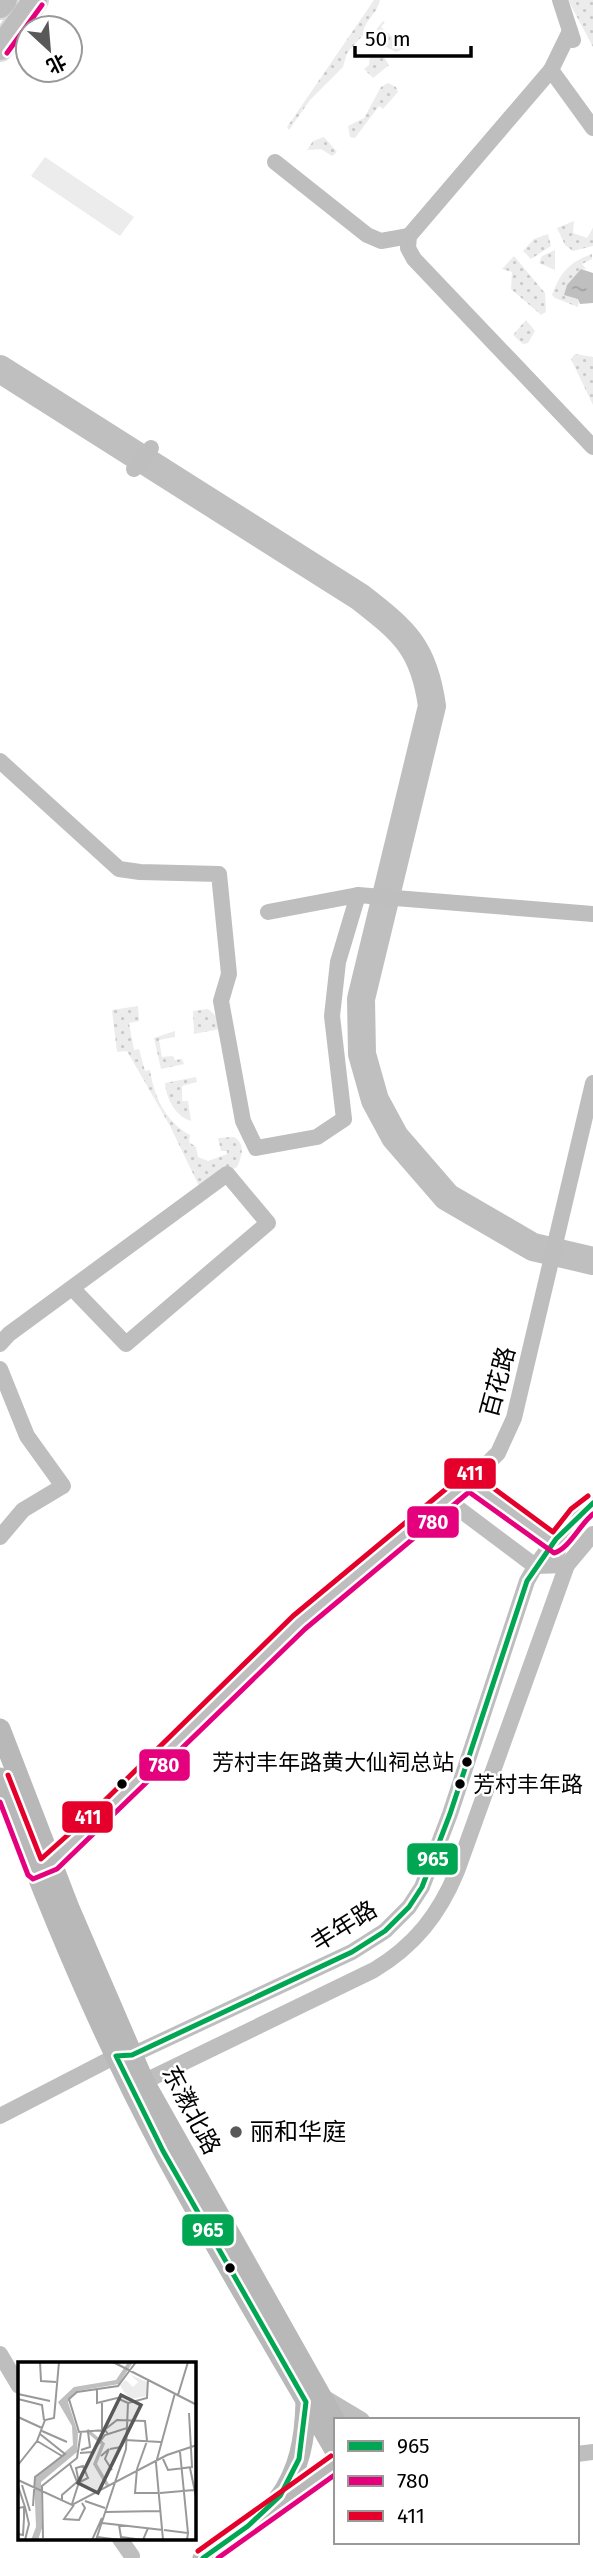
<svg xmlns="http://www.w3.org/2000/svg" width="593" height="2558" font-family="'Fira Sans','Noto Sans SC',sans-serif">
  <defs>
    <pattern id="grass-dots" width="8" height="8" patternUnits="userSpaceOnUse" patternTransform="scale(1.75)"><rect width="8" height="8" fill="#ececec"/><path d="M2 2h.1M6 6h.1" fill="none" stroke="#c9c9c9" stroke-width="1.8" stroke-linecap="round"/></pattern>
    <pattern id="water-ripples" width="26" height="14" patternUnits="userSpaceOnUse" patternTransform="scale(1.75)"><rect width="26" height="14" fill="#bfbfbf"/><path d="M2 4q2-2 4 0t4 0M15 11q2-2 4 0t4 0" fill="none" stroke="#a2a2a2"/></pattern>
  </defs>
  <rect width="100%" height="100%" fill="#fff"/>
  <g fill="url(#grass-dots)">
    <path d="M 374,0 L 380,0 C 377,15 363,21 363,35 L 347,53 L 343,67 L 310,100 L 289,130 L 287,127 Z"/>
    <path d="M 568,0 L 593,0 L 593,47 Z"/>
    <path d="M 383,21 L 385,22 L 381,27 L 405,48 L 396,52 L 377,42 L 375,31 Z"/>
    <path d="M 374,54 L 384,57 L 389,65 L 373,78 L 364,69 L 369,65 L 370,55 Z"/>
    <path d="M 388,83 L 396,87 L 398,92 L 383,109 L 379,106 L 355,138 L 350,137 L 348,126 L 364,118 L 381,87 Z"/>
    <path d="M 324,137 L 337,152 L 332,156 L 321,149 L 307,150 L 313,141 Z"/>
    <path d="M 574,221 L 573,233 L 587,238 L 593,228 L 593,246 L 573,251 L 565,245 L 557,228 Z"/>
    <path d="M 548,234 L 551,246 L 531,259 L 523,251 L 534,239 Z"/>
    <path d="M 555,250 L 555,270 L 539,263 L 542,256 Z"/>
    <path d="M 592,254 L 592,259 L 582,264 L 586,269 L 581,269 L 569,295 L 579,299 L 578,307 L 555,298 L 552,295 C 560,273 569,262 592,254 Z"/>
    <path d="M 514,256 L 545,293 L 546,312 L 541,315 L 511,289 L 512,272 L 502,269 Z"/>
    <path d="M 526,320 L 535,331 L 528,343 L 523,344 L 513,335 Z"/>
    <path d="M 575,354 L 593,357 L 593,405 L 571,359 Z"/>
    <path d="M 138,1006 L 139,1021 L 129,1023 L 134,1050 L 139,1049 L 145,1071 L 150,1070 C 154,1097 166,1122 190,1135 L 189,1142 L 196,1147 L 198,1157 L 208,1161 L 227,1154 L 227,1151 L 221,1151 L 218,1138 L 234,1137 C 246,1144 242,1156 237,1167 L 202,1185 L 199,1186 L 170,1126 L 127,1051 L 117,1052 L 112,1010 Z"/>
    <path d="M 208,1009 L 216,1016 L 219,1029 L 194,1034 L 193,1011 Z"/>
    <path d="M 175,1031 L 175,1037 L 159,1040 L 162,1057 L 173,1056 L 175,1060 L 182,1059 L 184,1064 L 161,1069 L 154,1038 Z"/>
    <path d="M 196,1077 L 197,1082 L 182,1086 L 182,1101 L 188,1101 L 191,1121 C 176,1117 166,1098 165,1083 Z"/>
  </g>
  <path fill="#ececec" d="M 45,157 L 134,217 L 120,236 L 31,176 Z"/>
  <path fill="url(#water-ripples)" d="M 581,269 L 593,273 L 593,303 L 580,304 L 578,299 L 564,295 L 567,285 Z"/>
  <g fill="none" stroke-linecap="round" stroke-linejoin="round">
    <path stroke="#bfbfbf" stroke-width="28" d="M 0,369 L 360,597 C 405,632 424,648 432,706 L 361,999 L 362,1054 L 375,1100 L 395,1137 L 447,1197 L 533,1247 L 593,1261"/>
    <g stroke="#dbdbdb" stroke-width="28">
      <g id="primary">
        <path d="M 0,6 L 5,0"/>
        <path d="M 0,48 L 35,0"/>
      </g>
    </g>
    <g stroke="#bebebe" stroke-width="16">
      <path d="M 560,0 L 573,40"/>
      <path d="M 570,31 L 551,70 L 409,236 L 408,248 L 414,259 L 593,447"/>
      <path d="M 551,70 L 593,128"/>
      <path d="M 275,162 L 367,235 L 381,241 L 409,236"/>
      <path d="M 134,469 L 151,448"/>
      <path d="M 0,761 L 119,869 L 140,872 L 219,874 L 229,974 L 221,1001 L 243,1121 L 256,1148 L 317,1137 L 344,1119 L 332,1016 L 338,962 L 358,895"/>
      <path d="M 268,912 L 358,895 L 593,914"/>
      <path d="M 0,1344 L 9,1334 L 227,1174 L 268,1223 L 126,1344 L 72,1288"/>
      <path d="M 0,1369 L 27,1436 L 63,1486 L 23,1510 L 0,1537"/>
      <path d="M 469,1481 L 555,1544 L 558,1551"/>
      <path d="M 447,1500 L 535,1566 L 567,1565"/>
      <path d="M 45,1867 L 95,1822 L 299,1622 L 480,1471 L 498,1453 L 514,1418 L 593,1083"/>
      <path d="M 135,2086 L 374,1970 C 414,1946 439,1915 457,1871 L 567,1565 L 593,1534"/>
      <path d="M 0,2116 L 116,2056 L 132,2055 L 352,1952 L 385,1931 L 409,1907 L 422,1887 L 450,1814 L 527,1581 C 542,1553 568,1522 593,1503"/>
      <path d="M 0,2354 L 19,2386"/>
      <path d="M 322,2396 L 362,2420"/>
      <path d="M 577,2454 L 593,2452"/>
      <path d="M 120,2539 L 132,2556"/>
    </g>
    <g stroke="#b8b8b8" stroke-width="21">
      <path d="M 0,1729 L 69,1908 L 144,2082 L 336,2423"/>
      <path d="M 0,1778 C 47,1905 100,2033 164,2152 C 219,2254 278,2352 336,2452"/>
      <path d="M 278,2500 C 300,2470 305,2438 306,2402"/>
      <path d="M 203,2558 L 336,2463"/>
    </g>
    <use href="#primary" stroke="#bebebe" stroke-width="24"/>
    <g stroke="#fff" stroke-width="10">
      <path id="bus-1" d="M 203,2558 L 248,2526 L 280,2496 L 299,2459 L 306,2402 L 163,2151 L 116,2056 L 132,2055 L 352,1952 L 385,1931 L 409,1907 L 422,1887 L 450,1814 L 527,1581 L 556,1539 L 593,1503"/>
    </g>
    <g stroke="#fff" stroke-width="10">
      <g id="bus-2">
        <path d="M 7,53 L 42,5"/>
        <path d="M 0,1802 L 28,1875 L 33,1879 L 57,1869 L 305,1629 L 469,1492 L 554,1553 C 569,1549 580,1524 593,1514"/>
        <path d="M 218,2558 L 336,2474"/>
      </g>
    </g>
    <g stroke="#fff" stroke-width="10">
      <g id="bus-3">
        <path d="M 8,1775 L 41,1859 L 89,1816 L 293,1616 L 464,1474 L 473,1473 L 553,1532 L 571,1509 L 588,1496"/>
        <path d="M 198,2551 L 331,2456"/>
      </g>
    </g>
    <use href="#bus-1" stroke="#00a651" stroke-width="5"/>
    <use href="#bus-2" stroke="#e5007d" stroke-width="5"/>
    <use href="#bus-3" stroke="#e4002b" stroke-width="5"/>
  </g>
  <g fill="#000" stroke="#fff" stroke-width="2.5">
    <circle cx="467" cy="1762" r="6"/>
    <circle cx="122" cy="1784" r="6"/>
    <circle cx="460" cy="1784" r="6"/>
    <circle cx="230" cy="2268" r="6"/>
  </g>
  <circle fill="#595959" stroke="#fff" stroke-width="2.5" cx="236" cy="2132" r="7"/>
  <g text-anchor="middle" stroke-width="5" stroke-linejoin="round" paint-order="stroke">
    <g font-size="22" fill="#000" stroke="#fff" text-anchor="end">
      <text x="454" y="1770">芳村丰年路黄大仙祠总站</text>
      <text x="473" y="1792" text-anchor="start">芳村丰年路</text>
    </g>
    <g font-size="24" fill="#000" stroke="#fff">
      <text transform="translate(498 1382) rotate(-75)" y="8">百花路</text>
      <text transform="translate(344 1926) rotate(-32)" y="8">丰年路</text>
      <text transform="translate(191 2110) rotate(62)" y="8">东漖北路</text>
    </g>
    <g font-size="24" fill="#000" stroke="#fff" text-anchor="start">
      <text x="250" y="2140">丽和华庭</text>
    </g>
  </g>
  <g transform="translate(18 2362)">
    <rect width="178" height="178" fill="#fff"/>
    <path d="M 113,13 L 129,20 L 129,34 L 113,37 L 106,30 L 102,23 L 108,18 L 115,25 L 120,20 Z" fill="#ececec"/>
    <path d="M 110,0 L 115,0 L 101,22 L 59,29 L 50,40 L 60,71 L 59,90 L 23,120 L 24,166 L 20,178 L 13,178 L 18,165 L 16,117 L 55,83 L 54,64 L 40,40 L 56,25 L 98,18 Z" fill="#bfbfbf"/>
    <path fill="none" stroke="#bfbfbf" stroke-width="3.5" d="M 69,68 L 85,82 L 77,102 L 90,124"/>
    <path fill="none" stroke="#999" stroke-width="2" d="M 22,0 L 23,19 L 38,20M 95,0 L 179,43M 79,28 L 79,41 L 99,36 L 110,41M 0,32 L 32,39M 160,33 L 170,0M 0,37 L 24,43 L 26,58M 0,55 L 24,66M 24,69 L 49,80M 85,69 L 99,58 L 127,59 L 129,79 L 119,107M 84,70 L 84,41M 90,72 L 87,68 L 61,70 L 51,37 L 59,30 L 100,24 L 118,0M 19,79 L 44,94M 92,87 L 103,85 L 107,78 L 143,80M 63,88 L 72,85 L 70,70M 162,90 L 170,171M 62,91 L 74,90 L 87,73 L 109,66M 83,94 L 91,87 L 87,97 L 94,108M 145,97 L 150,108 L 174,105 L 171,51M 0,103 L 19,79 L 27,58 L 36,56 L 41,0M 172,106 L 178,135M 119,107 L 117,131 L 141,131M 0,118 L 54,143 L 149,93 L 179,83M 61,121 L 58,106 L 65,104 L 70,116 L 62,120M 4,123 L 12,149M 0,124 L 7,145M 142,131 L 176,128M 44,139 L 44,133 L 59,120 L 52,102M 67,139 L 87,146M 54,142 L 61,120M 56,143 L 46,157 L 61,158 L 67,146 L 64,141M 15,144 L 17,115 L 47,92 L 22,72M 7,145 L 11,162 L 7,178M 0,146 L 6,145 L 6,156 L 5,173 L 0,172M 87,150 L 142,149M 84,161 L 145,168M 101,163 L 103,175 L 125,178 L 130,166M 146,168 L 170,171 L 169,178M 79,175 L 102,178M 25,176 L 24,124 L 59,96 L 63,70M 21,178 L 48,178M 74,178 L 84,156M 78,178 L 108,87 L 110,41 L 129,36 L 130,17M 145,178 L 138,101 L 157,31"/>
    <path fill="#595959" fill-opacity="0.15" stroke="#595959" stroke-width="3.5" d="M 103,33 L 123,43 L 80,131 L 60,121 Z"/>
    <rect width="178" height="178" fill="none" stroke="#000" stroke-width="3.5"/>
  </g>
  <g stroke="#fff" stroke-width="2.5">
    <rect x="443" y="1457" width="54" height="33" rx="7" fill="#e4002b"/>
    <rect x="406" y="1505" width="54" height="34" rx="7" fill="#e5007d"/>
    <rect x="138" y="1748" width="53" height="34" rx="7" fill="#e5007d"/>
    <rect x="61" y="1800" width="53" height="34" rx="7" fill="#e4002b"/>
    <rect x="406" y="1842" width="53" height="34" rx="7" fill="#00a651"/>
    <rect x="181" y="2213" width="54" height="34" rx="7" fill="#00a651"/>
  </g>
  <g font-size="19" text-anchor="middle" font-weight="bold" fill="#fff">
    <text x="470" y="1480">411</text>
    <text x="433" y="1529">780</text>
    <text x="164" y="1772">780</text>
    <text x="88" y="1824">411</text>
    <text x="433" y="1866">965</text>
    <text x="208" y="2237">965</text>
  </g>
  <rect x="334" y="2418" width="245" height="126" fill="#ffffff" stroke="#999999" stroke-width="2"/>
  <rect x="348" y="2441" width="35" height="10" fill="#00a651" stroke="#999999" stroke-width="2"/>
  <text x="397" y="2453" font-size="21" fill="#000000">965</text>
  <rect x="348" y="2476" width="35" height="10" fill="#e5007d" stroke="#999999" stroke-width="2"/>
  <text x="397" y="2488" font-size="21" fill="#000000">780</text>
  <rect x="348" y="2511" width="35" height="10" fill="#e4002b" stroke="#999999" stroke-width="2"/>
  <text x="397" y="2523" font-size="21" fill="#000000">411</text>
  <g transform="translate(49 49) rotate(154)"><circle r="33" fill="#ffffff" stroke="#999999" stroke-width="2"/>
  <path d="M0-5L12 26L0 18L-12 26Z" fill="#595959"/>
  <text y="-10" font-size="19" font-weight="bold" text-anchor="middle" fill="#000000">北</text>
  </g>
  <path d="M355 46v10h116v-10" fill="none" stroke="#000000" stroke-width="3.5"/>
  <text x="365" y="46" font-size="21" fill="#000000" stroke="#ffffff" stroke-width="5" paint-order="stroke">50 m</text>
</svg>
